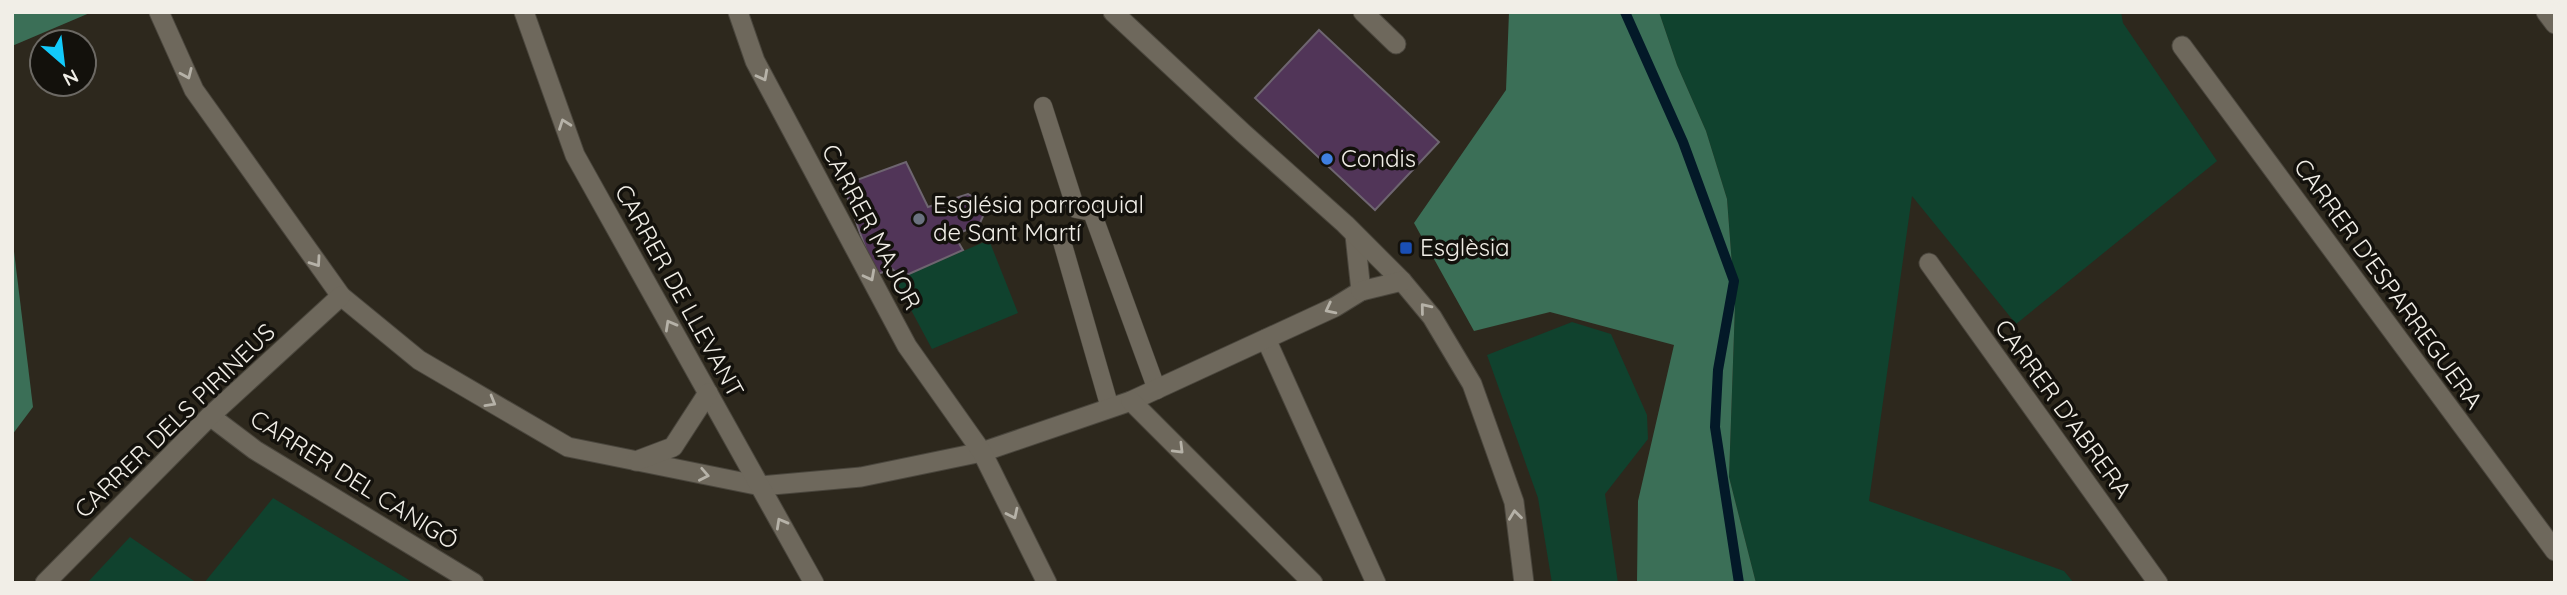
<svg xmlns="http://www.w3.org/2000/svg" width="2567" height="595" font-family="Quicksand,sans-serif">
  <rect width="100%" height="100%" fill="#2d281d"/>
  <g fill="#10422e">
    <path d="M 1659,12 L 2121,12 L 2123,23 L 2217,161 L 2016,324 L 1912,196 L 1869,501 L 2064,571 L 2074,583 L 1756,583 L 1729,477 L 1735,305 L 1727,199 L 1706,131 L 1677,65 Z"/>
    <path d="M 989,240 L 1018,313 L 932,349 L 895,280 Z"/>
    <path d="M 1572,322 L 1611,334 L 1647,415 L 1648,439 L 1605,494 L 1618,583 L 1552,583 L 1538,498 L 1487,355 Z"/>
    <path d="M 273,498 L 414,583 L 204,583 Z"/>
    <path d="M 130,537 L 197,583 L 87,583 Z"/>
  </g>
  <g fill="#3b6f57">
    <path d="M 12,12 L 92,12 L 12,46 Z"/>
    <path d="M 1509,12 L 1659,12 L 1677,65 L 1706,131 L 1727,199 L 1735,305 L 1729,477 L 1756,583 L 1637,583 L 1638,501 L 1674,345 L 1550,312 L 1474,331 L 1414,223 L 1506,90 Z"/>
    <path d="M 12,235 L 33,407 L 12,435 Z"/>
  </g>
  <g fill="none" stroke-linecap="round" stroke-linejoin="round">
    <path stroke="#031928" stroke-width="10" d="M 1625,12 L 1683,142 L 1734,281 L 1718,370 L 1715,427 L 1739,583"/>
  </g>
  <g fill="#513558" stroke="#6e6570" stroke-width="2">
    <path d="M 1319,30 L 1439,142 L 1375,210 L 1255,98 Z"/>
    <path d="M 906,162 L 928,207 L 968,194 L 981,201 L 985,212 L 979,225 L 954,235 L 963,250 L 902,277 L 892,269 L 875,275 L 843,185 Z"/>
  </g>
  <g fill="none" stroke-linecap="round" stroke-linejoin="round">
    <g stroke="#4a463d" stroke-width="19">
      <g id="service">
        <path d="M 1043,106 L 1076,209 L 1092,212 L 1157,390"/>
        <path d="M 1061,238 L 1110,408"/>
      </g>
    </g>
    <g stroke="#4a463d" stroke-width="21">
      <path id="pedestrian" d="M 1266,339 L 1376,583"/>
    </g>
    <g stroke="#4a463d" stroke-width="21">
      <g id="minor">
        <path d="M 159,12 L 194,90 L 341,296 L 419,360 L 568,447 L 761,486 L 861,477 L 982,452 L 1131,401 L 1335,307 L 1361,291 L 1355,235"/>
        <path d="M 524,12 L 575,155 L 814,583"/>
        <path d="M 738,12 L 755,61 L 907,346 L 982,452 L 1047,583"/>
        <path d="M 1113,12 L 1243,133 L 1345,224 L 1402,281 L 1432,317 L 1472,384 L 1514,502 L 1524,583"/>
        <path d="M 1363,12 L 1396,44"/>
        <path d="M 2546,12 L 2555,24"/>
        <path d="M 2182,46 L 2555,551"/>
        <path d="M 1929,263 L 2158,583"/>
        <path d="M 1361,291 L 1402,281"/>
        <path d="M 1131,401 L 1313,583"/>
        <path d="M 210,416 L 255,450 L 474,583"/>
        <path d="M 636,461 L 673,447 L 708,393"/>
        <path d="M 45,583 L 210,416 L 341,296"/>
      </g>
    </g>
    <use href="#service" stroke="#6e685c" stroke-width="18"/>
    <use href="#pedestrian" stroke="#6e685c" stroke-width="19"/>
    <use href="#minor" stroke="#6e685c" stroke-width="19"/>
  </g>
  <defs><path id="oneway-chevron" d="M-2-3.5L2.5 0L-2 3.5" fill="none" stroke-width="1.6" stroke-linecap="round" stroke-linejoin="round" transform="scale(1.75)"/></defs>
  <g stroke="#b6b2a8">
    <use href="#oneway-chevron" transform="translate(187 74) rotate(66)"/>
    <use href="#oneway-chevron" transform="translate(763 76) rotate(62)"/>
    <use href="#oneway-chevron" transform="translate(564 124) rotate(-110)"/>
    <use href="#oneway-chevron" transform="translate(316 262) rotate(55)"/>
    <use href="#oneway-chevron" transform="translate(870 276) rotate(62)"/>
    <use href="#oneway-chevron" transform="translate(1425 308) rotate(-129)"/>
    <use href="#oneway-chevron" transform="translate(1330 309) rotate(153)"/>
    <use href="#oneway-chevron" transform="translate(670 325) rotate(-119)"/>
    <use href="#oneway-chevron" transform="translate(491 402) rotate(30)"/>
    <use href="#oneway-chevron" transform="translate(1179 449) rotate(45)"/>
    <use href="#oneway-chevron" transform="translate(704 475) rotate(11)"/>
    <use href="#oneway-chevron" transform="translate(1013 514) rotate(64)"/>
    <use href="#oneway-chevron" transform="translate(1515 515) rotate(-97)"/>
    <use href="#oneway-chevron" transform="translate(781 523) rotate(-119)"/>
  </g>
  <circle fill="#3f7fe0" stroke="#13110c" stroke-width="2.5" cx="1327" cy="159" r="7"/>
  <circle fill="#6b7280" stroke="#13110c" stroke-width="2.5" cx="919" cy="219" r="7"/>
  <rect fill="#1a4fb4" stroke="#13110c" stroke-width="2.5" x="1399" y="241" width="14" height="14" rx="3.5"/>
  <g text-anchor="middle" stroke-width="7" stroke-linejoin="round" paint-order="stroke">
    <g font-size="24" fill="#f1eee7" stroke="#13110c" text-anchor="start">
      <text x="1341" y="167">Condis</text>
      <text x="933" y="213">Església parroquial<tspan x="933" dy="28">de Sant Martí</tspan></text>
      <text x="1420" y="256">Esglèsia</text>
    </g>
    <g font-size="24" fill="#f1eee7" stroke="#13110c">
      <text transform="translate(871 227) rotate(62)" y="8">CARRER MAJOR</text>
      <text transform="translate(2388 284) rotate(54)" y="8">CARRER D'ESPARREGUERA</text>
      <text transform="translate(679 291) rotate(61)" y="8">CARRER DE LLEVANT</text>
      <text transform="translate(2063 409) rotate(54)" y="8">CARRER D'ABRERA</text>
      <text transform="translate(175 421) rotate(-44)" y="8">CARRER DELS PIRINEUS</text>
      <text transform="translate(354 480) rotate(32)" y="8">CARRER DEL CANIGÓ</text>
    </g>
  </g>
  <rect width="2567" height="595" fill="none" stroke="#f1eee7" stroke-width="28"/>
  <g transform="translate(63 63) rotate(152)"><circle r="33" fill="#13110c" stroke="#6c6964" stroke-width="2"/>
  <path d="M0-5L12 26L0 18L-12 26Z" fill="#12cafb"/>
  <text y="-10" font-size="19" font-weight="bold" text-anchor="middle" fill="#f1eee7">N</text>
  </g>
</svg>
